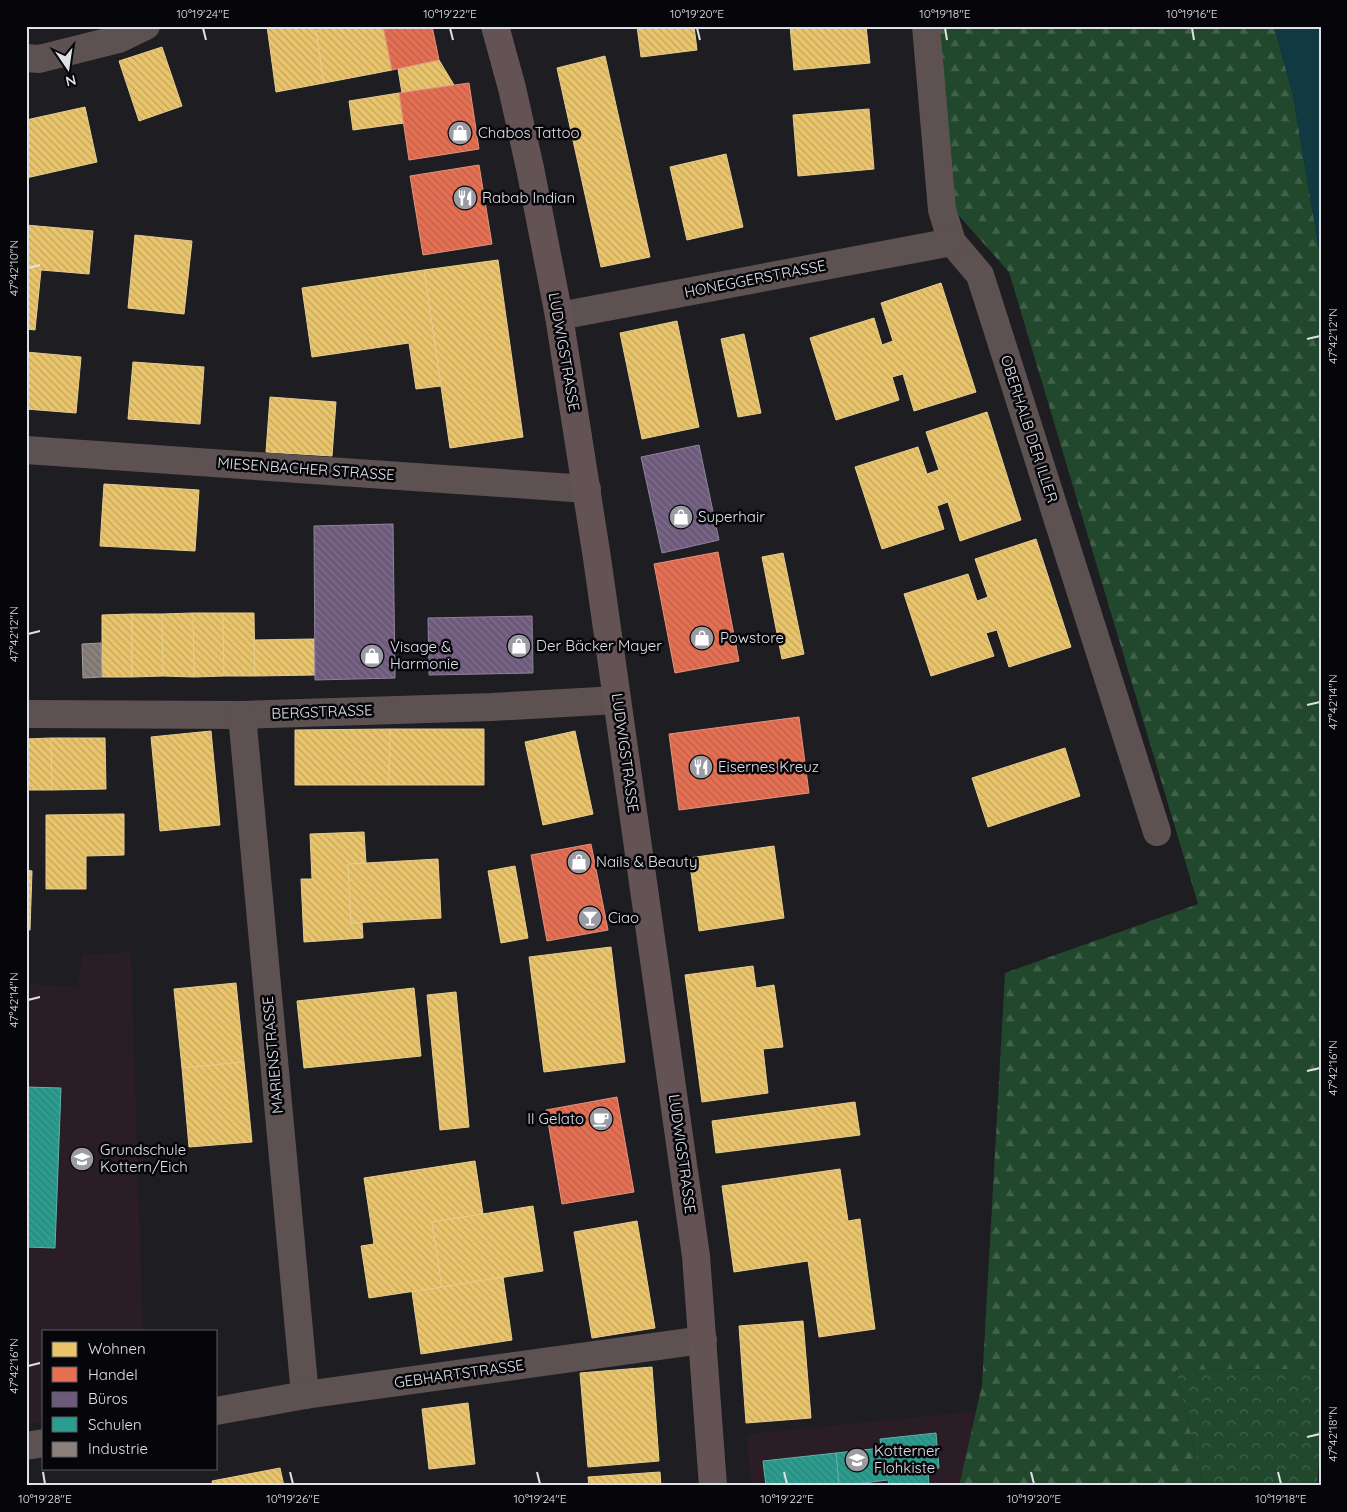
<svg xmlns="http://www.w3.org/2000/svg" width="1347" height="1512" font-family="Quicksand,sans-serif">
  <defs>
    <pattern id="forest-firs" width="22" height="20" patternUnits="userSpaceOnUse" patternTransform="scale(1.25)"><rect width="22" height="20" fill="#21472c"/><path d="M5 1l3.5 6h-7zM16 11l3.5 6h-7z" fill="#41614b"/></pattern>
    <pattern id="park-crowns" width="20" height="18" patternUnits="userSpaceOnUse" patternTransform="scale(1.25)"><rect width="20" height="18" fill="#21472c"/><path d="M2 6a3 3 0 1 1 6 0M12 15a3 3 0 1 1 6 0" fill="none" stroke="#41614b"/></pattern>
    <pattern id="homes-back-hatch" width="6" height="6" patternUnits="userSpaceOnUse" patternTransform="scale(1.25)"><rect width="6" height="6" fill="#e9c46a"/><path d="M-1 5l2 2M0 0l6 6M5-1l2 2" fill="none" stroke="#c0a461"/></pattern>
    <pattern id="shops-back-hatch" width="6" height="6" patternUnits="userSpaceOnUse" patternTransform="scale(1.25)"><rect width="6" height="6" fill="#e76f51"/><path d="M-1 5l2 2M0 0l6 6M5-1l2 2" fill="none" stroke="#b6624e"/></pattern>
    <pattern id="offices-back-hatch" width="6" height="6" patternUnits="userSpaceOnUse" patternTransform="scale(1.25)"><rect width="6" height="6" fill="#6d597a"/><path d="M-1 5l2 2M0 0l6 6M5-1l2 2" fill="none" stroke="#81718d"/></pattern>
    <pattern id="schools-back-hatch" width="6" height="6" patternUnits="userSpaceOnUse" patternTransform="scale(1.25)"><rect width="6" height="6" fill="#2a9d8f"/><path d="M-1 5l2 2M0 0l6 6M5-1l2 2" fill="none" stroke="#328279"/></pattern>
    <pattern id="industry-back-hatch" width="6" height="6" patternUnits="userSpaceOnUse" patternTransform="scale(1.25)"><rect width="6" height="6" fill="#8a817c"/><path d="M-1 5l2 2M0 0l6 6M5-1l2 2" fill="none" stroke="#716b69"/></pattern>
  </defs>
  <rect width="100%" height="100%" fill="#1d1d22"/>
  <g fill="#2a1d26">
    <path d="M 131,952 L 143,1331 L 44,1331 L 44,1421 L 26,1424 L 26,984 L 78,987 L 82,955 Z"/>
    <path d="M 976,1411 L 959,1486 L 750,1486 L 747,1434 Z"/>
  </g>
  <path fill="url(#forest-firs)" d="M 938,26 L 1274,26 L 1293,95 L 1321,261 L 1321,1369 L 1176,1370 L 1203,1486 L 959,1486 L 982,1385 L 1005,973 L 1198,904 L 1009,272 L 953,209 Z"/>
  <path fill="url(#park-crowns)" d="M 1321,1369 L 1321,1439 L 1317,1486 L 1203,1486 L 1176,1370 Z"/>
  <path fill="#113942" d="M 1274,26 L 1321,26 L 1321,261 L 1293,95 Z"/>
  <g fill="url(#homes-back-hatch)" stroke="#e6cc90">
    <path d="M 267,26 L 315,26 L 324,83 L 276,92 Z"/>
    <path d="M 336,26 L 383,26 L 392,70 L 324,83 L 316,30 Z"/>
    <path d="M 637,26 L 694,26 L 697,50 L 641,57 Z"/>
    <path d="M 790,26 L 866,26 L 870,63 L 794,70 Z"/>
    <path d="M 162,47 L 182,106 L 139,121 L 119,61 Z"/>
    <path d="M 605,56 L 650,257 L 601,267 L 557,68 Z"/>
    <path d="M 439,60 L 454,85 L 402,93 L 398,69 Z"/>
    <path d="M 399,93 L 404,123 L 353,130 L 349,101 Z"/>
    <path d="M 85,107 L 97,162 L 26,178 L 26,120 Z"/>
    <path d="M 869,109 L 874,169 L 798,176 L 793,115 Z"/>
    <path d="M 726,154 L 743,227 L 687,240 L 670,167 Z"/>
    <path d="M 26,225 L 93,231 L 89,274 L 41,270 L 35,330 L 26,329 Z"/>
    <path d="M 135,235 L 192,241 L 184,314 L 128,308 Z"/>
    <path d="M 498,260 L 523,437 L 450,448 L 424,270 Z"/>
    <path d="M 424,270 L 441,386 L 416,389 L 409,343 L 312,357 L 302,288 Z"/>
    <path d="M 941,283 L 976,392 L 914,411 L 903,374 L 892,377 L 899,400 L 836,420 L 810,338 L 874,318 L 882,345 L 893,341 L 881,303 Z"/>
    <path d="M 677,321 L 699,427 L 642,439 L 620,333 Z"/>
    <path d="M 744,334 L 761,413 L 738,417 L 721,339 Z"/>
    <path d="M 26,352 L 81,357 L 76,413 L 26,409 Z"/>
    <path d="M 133,362 L 204,367 L 200,424 L 128,419 Z"/>
    <path d="M 270,397 L 336,402 L 332,456 L 266,452 Z"/>
    <path d="M 987,412 L 1021,520 L 960,541 L 948,502 L 937,506 L 944,529 L 882,549 L 855,467 L 918,447 L 927,474 L 939,470 L 926,432 Z"/>
    <path d="M 104,484 L 199,490 L 195,551 L 100,546 Z"/>
    <path d="M 1036,539 L 1071,647 L 1009,667 L 997,630 L 986,633 L 994,656 L 931,676 L 904,594 L 968,574 L 977,601 L 988,597 L 975,559 Z"/>
    <path d="M 783,553 L 804,654 L 782,659 L 762,557 Z"/>
    <path d="M 193,613 L 223,613 L 224,676 L 194,677 Z"/>
    <path d="M 193,613 L 194,677 L 163,676 L 162,614 Z"/>
    <path d="M 223,613 L 254,613 L 255,676 L 224,676 Z"/>
    <path d="M 132,614 L 162,614 L 163,676 L 132,677 Z"/>
    <path d="M 132,614 L 132,677 L 102,677 L 102,615 Z"/>
    <path d="M 314,639 L 315,675 L 255,676 L 254,640 Z"/>
    <path d="M 390,729 L 389,785 L 295,785 L 295,730 Z"/>
    <path d="M 390,729 L 484,729 L 484,785 L 389,785 Z"/>
    <path d="M 211,731 L 220,825 L 160,831 L 151,737 Z"/>
    <path d="M 575,731 L 593,814 L 543,825 L 525,742 Z"/>
    <path d="M 51,738 L 105,738 L 106,789 L 52,790 Z"/>
    <path d="M 51,738 L 52,790 L 26,790 L 26,739 Z"/>
    <path d="M 1065,748 L 1080,796 L 988,827 L 972,778 Z"/>
    <path d="M 124,814 L 124,855 L 86,856 L 86,889 L 46,889 L 46,815 Z"/>
    <path d="M 364,832 L 366,863 L 348,864 L 351,923 L 362,922 L 363,938 L 304,942 L 301,879 L 312,879 L 310,834 Z"/>
    <path d="M 774,846 L 784,918 L 699,931 L 689,858 Z"/>
    <path d="M 438,859 L 441,918 L 351,923 L 348,864 Z"/>
    <path d="M 515,866 L 528,938 L 501,943 L 488,871 Z"/>
    <path d="M 26,870 L 32,871 L 30,930 L 26,930 Z"/>
    <path d="M 611,947 L 625,1062 L 544,1072 L 529,957 Z"/>
    <path d="M 753,966 L 756,988 L 774,985 L 783,1047 L 763,1049 L 768,1093 L 702,1102 L 685,975 Z"/>
    <path d="M 236,983 L 244,1062 L 182,1068 L 174,989 Z"/>
    <path d="M 414,988 L 421,1056 L 304,1068 L 297,1001 Z"/>
    <path d="M 456,992 L 469,1127 L 440,1130 L 427,995 Z"/>
    <path d="M 244,1062 L 252,1142 L 189,1147 L 182,1068 Z"/>
    <path d="M 855,1102 L 860,1135 L 716,1153 L 712,1121 Z"/>
    <path d="M 475,1161 L 483,1214 L 432,1222 L 442,1287 L 369,1298 L 361,1246 L 374,1244 L 364,1178 Z"/>
    <path d="M 840,1169 L 848,1221 L 860,1219 L 875,1329 L 819,1337 L 808,1261 L 734,1272 L 722,1186 Z"/>
    <path d="M 533,1206 L 543,1271 L 442,1287 L 432,1222 Z"/>
    <path d="M 637,1221 L 655,1328 L 592,1338 L 574,1232 Z"/>
    <path d="M 503,1277 L 512,1340 L 421,1354 L 412,1292 Z"/>
    <path d="M 803,1321 L 811,1418 L 746,1423 L 739,1326 Z"/>
    <path d="M 652,1367 L 659,1461 L 588,1467 L 580,1373 Z"/>
    <path d="M 468,1403 L 475,1464 L 429,1469 L 422,1409 Z"/>
    <path d="M 280,1468 L 284,1486 L 213,1486 L 212,1481 Z"/>
    <path d="M 660,1472 L 661,1486 L 589,1486 L 588,1477 Z"/>
  </g>
  <g fill="url(#shops-back-hatch)" stroke="#e5917e">
    <path d="M 383,26 L 432,26 L 439,60 L 392,70 Z"/>
    <path d="M 469,83 L 479,149 L 409,160 L 399,93 Z"/>
    <path d="M 479,165 L 492,244 L 423,255 L 410,176 Z"/>
    <path d="M 718,552 L 739,661 L 675,673 L 654,564 Z"/>
    <path d="M 799,717 L 809,793 L 679,810 L 669,734 Z"/>
    <path d="M 591,844 L 608,930 L 547,941 L 531,855 Z"/>
    <path d="M 617,1097 L 634,1192 L 562,1204 L 546,1110 Z"/>
  </g>
  <g fill="url(#offices-back-hatch)" stroke="#8f829b">
    <path d="M 699,445 L 719,540 L 662,553 L 641,457 Z"/>
    <path d="M 393,524 L 395,678 L 315,680 L 314,526 Z"/>
    <path d="M 532,616 L 533,673 L 429,675 L 428,618 Z"/>
  </g>
  <g fill="url(#schools-back-hatch)" stroke="#60b1aa">
    <path d="M 26,1087 L 61,1088 L 55,1248 L 26,1247 Z"/>
    <path d="M 936,1433 L 939,1468 L 928,1469 L 929,1486 L 889,1486 L 888,1480 L 839,1486 L 836,1453 L 881,1448 L 880,1439 Z"/>
    <path d="M 836,1453 L 839,1486 L 766,1486 L 763,1461 Z"/>
  </g>
  <path fill="url(#industry-back-hatch)" stroke="#a49e9c" d="M 101,643 L 102,677 L 83,678 L 82,644 Z"/>
  <g fill="none" stroke-linecap="round" stroke-linejoin="round">
    <g stroke="#5e5152" stroke-width="28">
      <path d="M 926,26 L 942,210 L 952,242 L 980,275 L 1157,832"/>
      <path d="M 26,58 L 39,59 L 119,39 L 146,26"/>
      <path d="M 559,316 L 952,242"/>
      <path d="M 26,450 L 587,489"/>
      <path d="M 26,714 L 242,715 L 492,707 L 617,700"/>
      <path d="M 242,715 L 305,1395"/>
      <path d="M 216,1411 L 305,1395 L 703,1340"/>
      <path d="M 26,1446 L 44,1443"/>
    </g>
    <path stroke="#645354" stroke-width="28" d="M 495,26 L 512,88 L 530,168 L 559,316 L 597,558 L 696,1256 L 713,1486"/>
  </g>
  <path fill="none" stroke="#dfe0e8" stroke-width="2" d="M 203,28 L 206,40M 450,28 L 453,40M 697,28 L 700,40M 945,28 L 947,40M 1192,28 L 1194,40M 28,268 L 40,265M 1307,339 L 1320,336M 28,634 L 40,631M 1307,705 L 1320,702M 28,1000 L 40,997M 1307,1071 L 1320,1068M 28,1366 L 40,1363M 1307,1437 L 1320,1434M 43,1472 L 45,1484M 290,1472 L 293,1484M 537,1472 L 540,1484M 784,1472 L 787,1484M 1031,1472 L 1034,1484M 1278,1472 L 1281,1484"/>
  <defs>
    <g id="shop-disc" transform="scale(1.25)"><circle r="9.5" fill="#9b9ca3" stroke="#06060a"/><path d="M-5-2.5h2.3a2.7 3.5 0 0 1 5.4 0H5L5.5 6h-11ZM-1.5-2.5h3a1.5 2.3 0 0 0-3 0Z" fill="#fff"/></g>
    <g id="restaurant-disc" transform="scale(1.25)"><circle r="9.5" fill="#9b9ca3" stroke="#06060a"/><path d="M-5-6h1v4h1v-4h1v4h1v-4h1v5L-1.5 .5V6h-2V.5L-5-1ZM5-6V6H3V1.5H1.5Q1.5-4 5-6Z" fill="#fff"/></g>
    <g id="bar-disc" transform="scale(1.25)"><circle r="9.5" fill="#9b9ca3" stroke="#06060a"/><path d="M-6-5H6L.8 .8V4.5H3.5V6h-7V4.5H-.8V.8Z" fill="#fff"/></g>
    <g id="cafe-disc" transform="scale(1.25)"><circle r="9.5" fill="#9b9ca3" stroke="#06060a"/><path d="M-5.5-4.5H6V0H3Q3 3.5 0 3.5H-2.5Q-5.5 3.5-5.5 0ZM3-3.2v2h1.7v-2ZM-6 4.5H4V6H-6Z" fill="#fff"/></g>
    <g id="school-disc" transform="scale(1.25)"><circle r="9.5" fill="#9b9ca3" stroke="#06060a"/><path d="M0-5L7-2L0 1L-7-2ZM-4 1L0 2.5L4 1V4Q0 6-4 4Z" fill="#fff"/></g>
  </defs>
  <g fill-rule="evenodd">
    <use href="#shop-disc" x="460" y="133"/>
    <use href="#restaurant-disc" x="465" y="198"/>
    <use href="#shop-disc" x="681" y="517"/>
    <use href="#shop-disc" x="702" y="638"/>
    <use href="#shop-disc" x="519" y="646"/>
    <use href="#shop-disc" x="372" y="656"/>
    <use href="#restaurant-disc" x="701" y="767"/>
    <use href="#shop-disc" x="579" y="862"/>
    <use href="#bar-disc" x="590" y="918"/>
    <use href="#cafe-disc" x="601" y="1119"/>
    <use href="#school-disc" x="82" y="1159"/>
    <use href="#school-disc" x="857" y="1460"/>
  </g>
  <g text-anchor="middle" stroke-width="5" stroke-linejoin="round" paint-order="stroke">
    <g font-size="15" fill="#dfe0e8" stroke="#06060a" text-anchor="start">
      <text x="478" y="138">Chabos Tattoo</text>
      <text x="482" y="203">Rabab Indian</text>
      <text x="698" y="522">Superhair</text>
      <text x="720" y="643">Powstore</text>
      <text x="536" y="651">Der Bäcker Mayer</text>
      <text x="390" y="652">Visage &amp;<tspan x="390" dy="17">Harmonie</tspan></text>
      <text x="718" y="772">Eisernes Kreuz</text>
      <text x="596" y="867">Nails &amp; Beauty</text>
      <text x="608" y="923">Ciao</text>
      <text x="584" y="1124" text-anchor="end">Il Gelato</text>
      <text x="100" y="1155">Grundschule<tspan x="100" dy="17">Kottern/Eich</tspan></text>
      <text x="874" y="1456">Kotterner<tspan x="874" dy="17">Flohkiste</tspan></text>
    </g>
    <g font-size="15" fill="#dfe0e8" stroke="#06060a">
      <text transform="translate(755 279) rotate(-11)" y="5">HONEGGERSTRASSE</text>
      <text transform="translate(564 352) rotate(80)" y="5">LUDWIGSTRASSE</text>
      <text transform="translate(1029 429) rotate(72)" y="5">OBERHALB DER ILLER</text>
      <text transform="translate(306 469) rotate(4)" y="5">MIESENBACHER STRASSE</text>
      <text transform="translate(322 712) rotate(-2)" y="5">BERGSTRASSE</text>
      <text transform="translate(625 753) rotate(82)" y="5">LUDWIGSTRASSE</text>
      <text transform="translate(273 1055) rotate(-95)" y="5">MARIENSTRASSE</text>
      <text transform="translate(682 1154) rotate(82)" y="5">LUDWIGSTRASSE</text>
      <text transform="translate(459 1374) rotate(-8)" y="5">GEBHARTSTRASSE</text>
    </g>
  </g>
  <rect width="1347" height="1512" fill="none" stroke="#06060a" stroke-width="55"/>
  <rect x="42" y="1330" width="175" height="140" fill="#06060a" stroke="#5d5d63"/>
  <rect x="52" y="1342" width="25" height="15" fill="#e9c46a" stroke="#5d5d63"/>
  <text x="88" y="1354" font-size="15" fill="#dfe0e8">Wohnen</text>
  <rect x="52" y="1367" width="25" height="15" fill="#e76f51" stroke="#5d5d63"/>
  <text x="88" y="1380" font-size="15" fill="#dfe0e8">Handel</text>
  <rect x="52" y="1392" width="25" height="15" fill="#6d597a" stroke="#5d5d63"/>
  <text x="88" y="1404" font-size="15" fill="#dfe0e8">Büros</text>
  <rect x="52" y="1417" width="25" height="15" fill="#2a9d8f" stroke="#5d5d63"/>
  <text x="88" y="1430" font-size="15" fill="#dfe0e8">Schulen</text>
  <rect x="52" y="1442" width="25" height="15" fill="#8a817c" stroke="#5d5d63"/>
  <text x="88" y="1454" font-size="15" fill="#dfe0e8">Industrie</text>
  <g transform="translate(68 68) rotate(167)" stroke="#06060a" stroke-width="4" paint-order="stroke">
  <path d="M0-4L9 19L0 12L-9 19Z" fill="#dfe0e8"/>
  <text y="-8" font-size="14" font-weight="bold" text-anchor="middle" fill="#dfe0e8">N</text>
  </g>
  <rect x="28" y="28" width="1292" height="1456" fill="none" stroke="#dfe0e8" stroke-width="2"/>
  <g font-size="12" text-anchor="middle" fill="#dfe0e8">
    <text x="203" y="18">10°19'24"E</text>
    <text x="450" y="18">10°19'22"E</text>
    <text x="697" y="18">10°19'20"E</text>
    <text x="945" y="18">10°19'18"E</text>
    <text x="1192" y="18">10°19'16"E</text>
    <text transform="translate(14 268) rotate(-90)" y="4">47°42'10"N</text>
    <text transform="translate(1333 336) rotate(-90)" y="4">47°42'12"N</text>
    <text transform="translate(14 634) rotate(-90)" y="4">47°42'12"N</text>
    <text transform="translate(1333 702) rotate(-90)" y="4">47°42'14"N</text>
    <text transform="translate(14 1000) rotate(-90)" y="4">47°42'14"N</text>
    <text transform="translate(1333 1068) rotate(-90)" y="4">47°42'16"N</text>
    <text transform="translate(14 1366) rotate(-90)" y="4">47°42'16"N</text>
    <text transform="translate(1333 1434) rotate(-90)" y="4">47°42'18"N</text>
    <text x="45" y="1503">10°19'28"E</text>
    <text x="293" y="1503">10°19'26"E</text>
    <text x="540" y="1503">10°19'24"E</text>
    <text x="787" y="1503">10°19'22"E</text>
    <text x="1034" y="1503">10°19'20"E</text>
    <text x="1281" y="1503">10°19'18"E</text>
  </g>
</svg>
